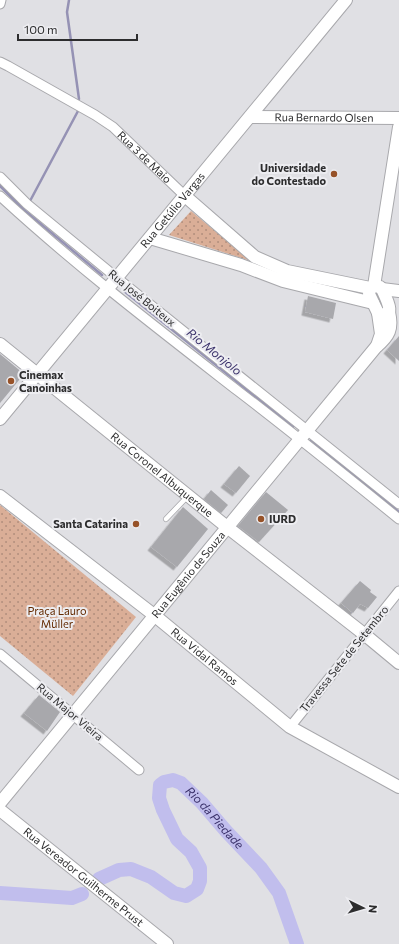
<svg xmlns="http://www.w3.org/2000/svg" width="399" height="944" font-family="Commissioner,sans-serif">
  <defs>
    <pattern id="park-dots" width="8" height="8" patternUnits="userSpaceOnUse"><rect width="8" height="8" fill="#daae97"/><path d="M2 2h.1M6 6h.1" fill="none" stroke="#b18e7c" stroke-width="1.8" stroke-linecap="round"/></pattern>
    <filter id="shadow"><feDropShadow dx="-3.5" dy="3.5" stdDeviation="0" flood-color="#0004"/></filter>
  </defs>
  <rect width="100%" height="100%" fill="#e0e0e4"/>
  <g fill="url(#park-dots)">
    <path d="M 191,211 L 251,261 L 169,235 Z"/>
    <path d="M 0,505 L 136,617 L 73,696 L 0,636 Z"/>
  </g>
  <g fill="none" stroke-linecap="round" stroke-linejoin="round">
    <g stroke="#9592b4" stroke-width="2.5">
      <path d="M 69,0 L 67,12 L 79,99"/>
      <path d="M 0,186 L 24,210 L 102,275"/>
      <path d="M 30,201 L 78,111"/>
      <path d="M 124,291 L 293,427"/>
      <path d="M 311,440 L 399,512"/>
    </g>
    <g stroke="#c1beed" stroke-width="14">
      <path id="s1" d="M 99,879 L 119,870 L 131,869 L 151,877 L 174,893 L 186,896 L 197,889 L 200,881 L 200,868 L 191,852 L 177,839 L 163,810 L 159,798 L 160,785 L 164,782 L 173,780 L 181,783 L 202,803 L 226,831 L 261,868 L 279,893 L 297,944"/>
      <path d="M 0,893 L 72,898 L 82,894"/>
    </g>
  </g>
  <g fill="#a8a8ac" filter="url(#shadow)">
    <path d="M 308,296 L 336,303 L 333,319 L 305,312 Z"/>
    <path d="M 399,336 L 399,361 L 387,350 Z"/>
    <path d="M 0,354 L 24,374 L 0,403 Z"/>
    <path d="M 239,466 L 250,476 L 236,493 L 224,484 Z"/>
    <path d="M 211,490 L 228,505 L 221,513 L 204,499 Z"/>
    <path d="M 266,492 L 288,510 L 259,542 L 238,526 Z"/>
    <path d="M 183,507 L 208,529 L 177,567 L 151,547 Z"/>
    <path d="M 360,581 L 371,590 L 370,592 L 377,597 L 368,608 L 360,604 L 353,613 L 341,603 Z"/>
    <path d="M 39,695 L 60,712 L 47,731 L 24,713 Z"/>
  </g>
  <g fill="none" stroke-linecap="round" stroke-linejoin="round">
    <g stroke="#a8a8ac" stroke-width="6">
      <path id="lane" d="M 166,519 L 188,496"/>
    </g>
    <g stroke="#a8a8ac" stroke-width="11">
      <g id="street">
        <path d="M 0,4 L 1,0"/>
        <path id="s2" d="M 0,62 L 8,66 L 95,115 L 113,127 L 185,196"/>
        <path d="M 0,177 L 27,204 L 117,278 L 399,504"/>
        <path d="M 0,196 C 76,266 157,328 238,391 C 293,433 346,476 399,519"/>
        <path d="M 0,654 L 139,770"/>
        <path d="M 290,727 L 399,591"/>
      </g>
    </g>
    <g stroke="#a8a8ac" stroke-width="14">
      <g id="secondary">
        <path id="s3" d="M 250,117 L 399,118"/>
        <path d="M 185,196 L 255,257 L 287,271 L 370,288"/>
        <path d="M 150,238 L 241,265 L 283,281 L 373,303"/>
        <path d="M 374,286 L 399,127"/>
        <path d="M 374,286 L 380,287 L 382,289 C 385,296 399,321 378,313 L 369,294 L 370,288 Z"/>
        <path d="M 382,289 L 399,291"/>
        <path id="s4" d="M 0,344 L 227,527 L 364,634 L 399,663"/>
        <path d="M 377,346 L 381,334 L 378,313"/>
        <path id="s5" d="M 0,419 L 346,0"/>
        <path id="s6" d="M 0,496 L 154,615 L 290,727 L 399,787"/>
        <path id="s7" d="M 0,803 L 376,347 C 389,336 393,329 389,312"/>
        <path id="s8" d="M 0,810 L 167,944"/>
      </g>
    </g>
    <use href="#lane" stroke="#fff" stroke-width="4.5"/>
    <use href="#street" stroke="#fff" stroke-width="9"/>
    <use href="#secondary" stroke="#fff" stroke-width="12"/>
  </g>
  <g fill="#975228" stroke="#ededf1" stroke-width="1.5">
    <circle cx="334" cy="174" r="4"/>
    <circle cx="11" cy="381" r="4"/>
    <circle cx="261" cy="519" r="4"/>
    <circle cx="136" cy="524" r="4"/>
  </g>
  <g text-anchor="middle" stroke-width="4" stroke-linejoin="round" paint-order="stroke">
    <g font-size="11" fill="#2d2d2e" stroke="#ededf1">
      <text dy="4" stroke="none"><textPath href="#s3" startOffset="74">Rua Bernardo Olsen</textPath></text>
      <text dy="4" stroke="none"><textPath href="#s2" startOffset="174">Rua 3 de Maio</textPath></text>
      <text dy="4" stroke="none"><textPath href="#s5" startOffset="271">Rua Getúlio Vargas</textPath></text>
      <text transform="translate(142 298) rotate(39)" y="4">Rua José Boiteux</text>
      <text dy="4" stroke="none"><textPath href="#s4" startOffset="208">Rua Coronel Albuquerque</textPath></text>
      <text dy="4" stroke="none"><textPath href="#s7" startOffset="296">Rua Eugênio de Souza</textPath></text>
      <text dy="4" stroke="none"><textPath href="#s6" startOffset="260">Rua Vidal Ramos</textPath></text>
      <text transform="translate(344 659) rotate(-51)" y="4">Travessa Sete de Setembro</text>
      <text transform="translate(70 712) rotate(40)" y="4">Rua Major Vieira</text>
      <text dy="4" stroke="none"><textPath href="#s8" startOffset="107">Rua Vereador Guilherme Prust</textPath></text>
    </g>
    <g font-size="11" font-weight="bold" fill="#2d2d2e" stroke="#ededf1" text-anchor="end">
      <text x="326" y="172">Universidade<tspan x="326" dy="13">do Contestado</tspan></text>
      <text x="19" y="379" text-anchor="start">Cinemax<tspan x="19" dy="13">Canoinhas</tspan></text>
      <text x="269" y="523" text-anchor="start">IURD</text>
      <text x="128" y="528">Santa Catarina</text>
    </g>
    <g font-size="11" fill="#632a00" stroke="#ededf1">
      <text x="57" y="615">Praça Lauro<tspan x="57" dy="13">Müller</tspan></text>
    </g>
    <g font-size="12" font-style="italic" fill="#3b326b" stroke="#ededf1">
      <text transform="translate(214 352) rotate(39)" y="4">Rio Monjolo</text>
      <text dy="4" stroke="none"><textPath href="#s1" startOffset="297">Rio da Piedade</textPath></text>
    </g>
  </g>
  <g transform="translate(363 908) rotate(95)" stroke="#ededf1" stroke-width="3" paint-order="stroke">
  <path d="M0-3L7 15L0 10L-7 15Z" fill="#2d2d2e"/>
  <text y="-6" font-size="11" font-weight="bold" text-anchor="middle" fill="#2d2d2e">N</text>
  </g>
  <path d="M18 34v6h119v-6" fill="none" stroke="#2d2d2e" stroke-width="2"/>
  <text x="24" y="34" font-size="12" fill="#2d2d2e" stroke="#ededf1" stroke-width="3" paint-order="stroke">100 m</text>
</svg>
